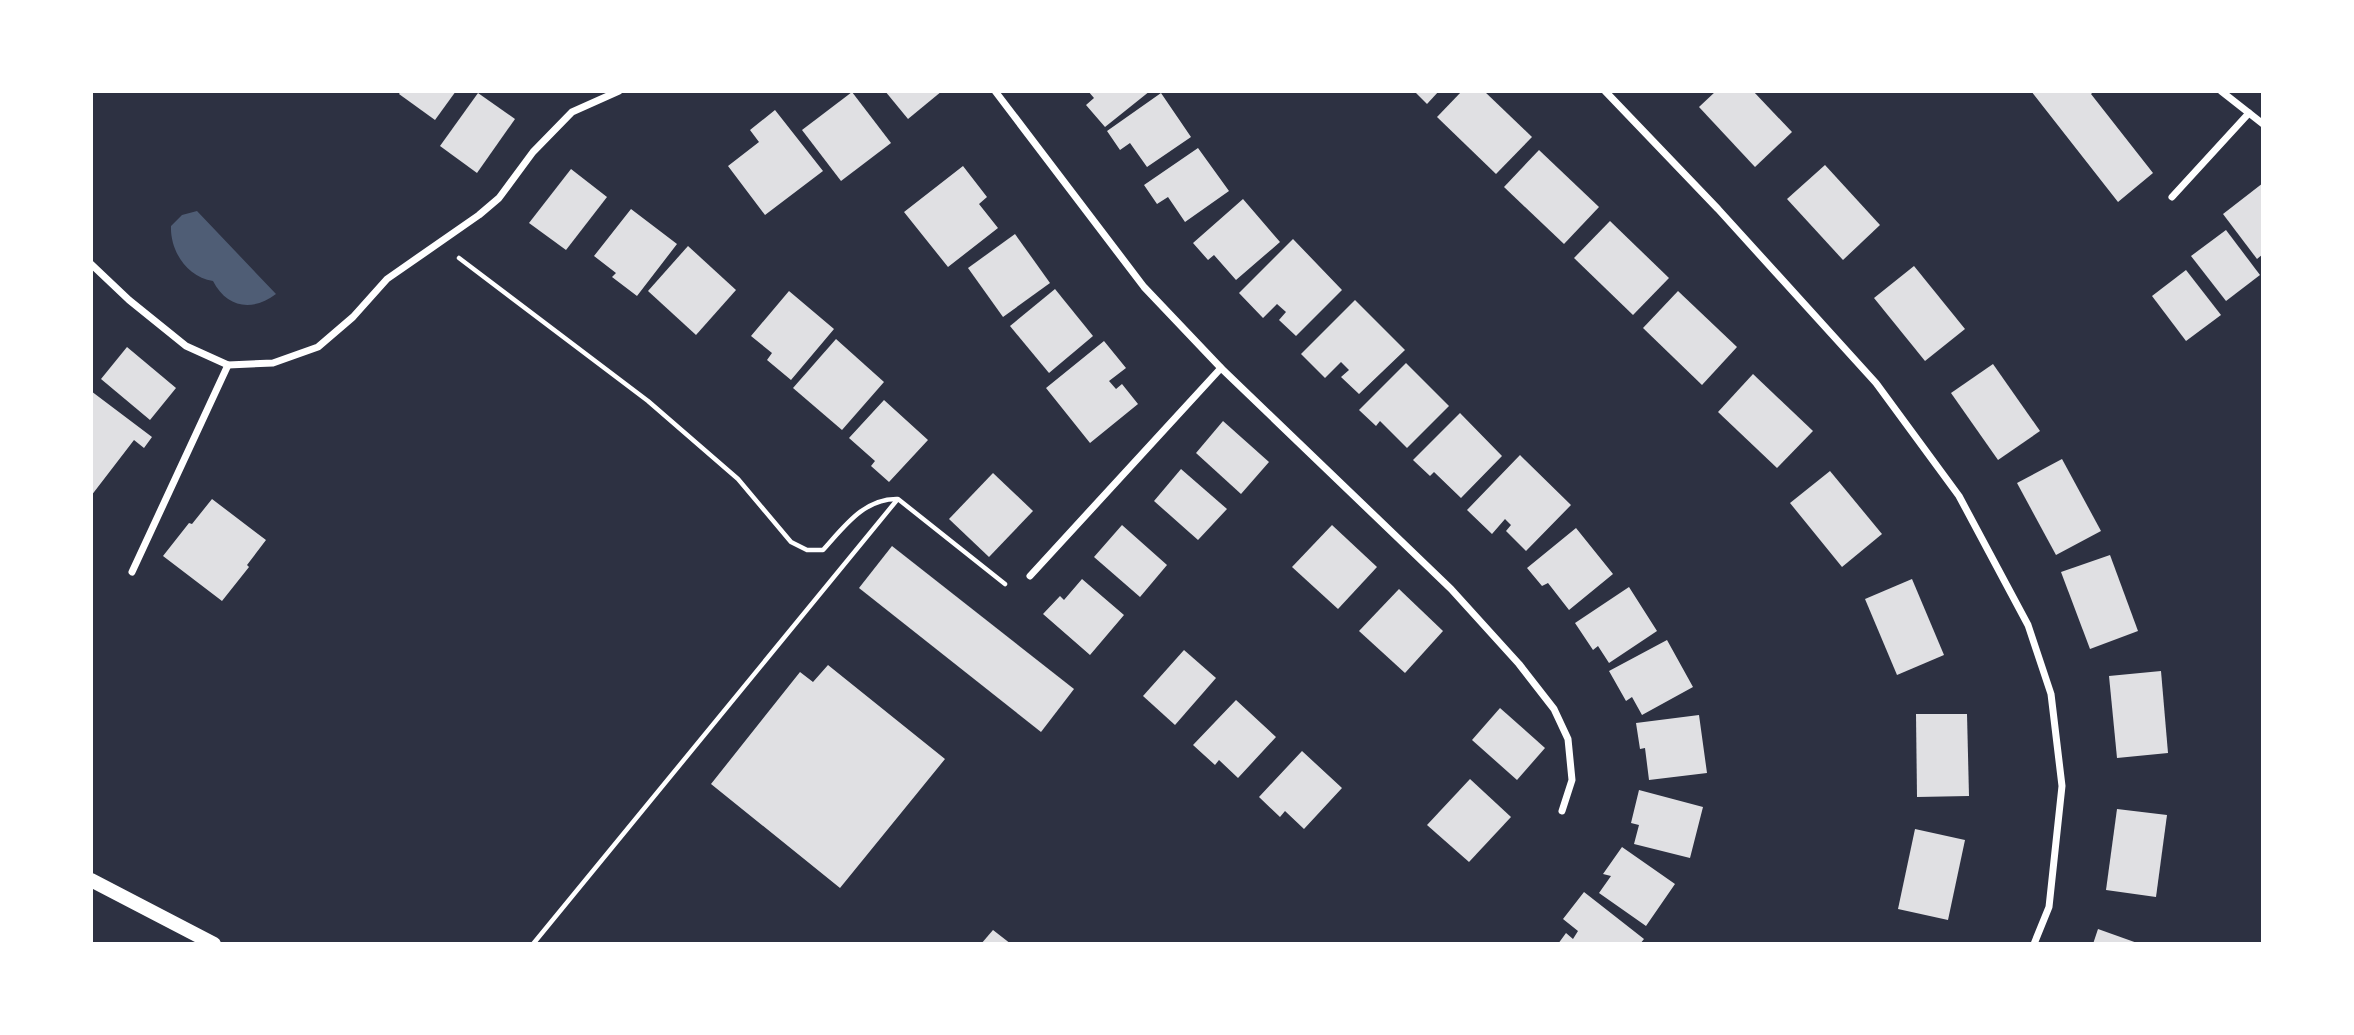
<svg xmlns="http://www.w3.org/2000/svg" width="2354" height="1035" font-family="'Source Sans 3',sans-serif">
  <rect width="100%" height="100%" fill="#2d3142"/>
  <path fill="#4f5d75" d="M 197,211 L 276,294 C 252,312 227,308 213,281 C 187,277 170,251 171,226 L 182,215 Z"/>
  <g fill="#e0e0e3">
    <path d="M 401,91 L 456,91 L 435,120 L 399,94 Z"/>
    <path d="M 885,91 L 942,91 L 908,119 Z"/>
    <path d="M 1088,91 L 1150,91 L 1105,127 L 1086,105 L 1094,98 Z"/>
    <path d="M 1414,91 L 1439,91 L 1427,104 Z"/>
    <path d="M 1462,91 L 1484,91 L 1532,137 L 1496,174 L 1437,117 Z"/>
    <path d="M 1716,91 L 1753,91 L 1792,132 L 1755,167 L 1699,107 Z"/>
    <path d="M 2031,91 L 2094,91 L 2091,94 L 2153,173 L 2118,202 Z"/>
    <path d="M 852,92 L 891,143 L 841,181 L 802,130 Z"/>
    <path d="M 478,93 L 515,119 L 477,173 L 440,146 Z"/>
    <path d="M 1161,93 L 1191,137 L 1147,167 L 1130,143 L 1120,150 L 1107,131 Z"/>
    <path d="M 775,110 L 823,171 L 765,215 L 728,166 L 759,142 L 750,130 Z"/>
    <path d="M 1198,148 L 1229,191 L 1185,222 L 1168,197 L 1157,204 L 1144,185 Z"/>
    <path d="M 1539,150 L 1599,207 L 1564,244 L 1504,187 Z"/>
    <path d="M 1825,165 L 1880,225 L 1843,260 L 1787,199 Z"/>
    <path d="M 963,166 L 987,197 L 979,204 L 998,228 L 948,267 L 904,212 Z"/>
    <path d="M 571,169 L 607,197 L 566,250 L 529,223 Z"/>
    <path d="M 2263,183 L 2263,254 L 2257,259 L 2223,214 Z"/>
    <path d="M 1243,199 L 1280,242 L 1236,280 L 1214,255 L 1208,260 L 1193,243 Z"/>
    <path d="M 631,209 L 677,244 L 637,296 L 612,277 L 616,273 L 594,256 Z"/>
    <path d="M 1610,221 L 1669,278 L 1633,315 L 1574,258 Z"/>
    <path d="M 2226,230 L 2260,275 L 2226,301 L 2191,256 Z"/>
    <path d="M 1015,234 L 1050,283 L 1003,317 L 968,268 Z"/>
    <path d="M 1293,239 L 1342,290 L 1296,336 L 1279,320 L 1286,312 L 1277,304 L 1263,318 L 1239,293 Z"/>
    <path d="M 688,246 L 736,290 L 696,335 L 648,291 Z"/>
    <path d="M 1914,266 L 1965,329 L 1925,361 L 1874,298 Z"/>
    <path d="M 2186,270 L 2221,315 L 2186,341 L 2152,296 Z"/>
    <path d="M 1055,289 L 1093,336 L 1049,373 L 1010,326 Z"/>
    <path d="M 789,291 L 834,329 L 791,380 L 767,360 L 772,353 L 751,336 Z"/>
    <path d="M 1678,291 L 1737,347 L 1702,385 L 1643,328 Z"/>
    <path d="M 1355,300 L 1405,350 L 1359,394 L 1341,377 L 1349,370 L 1341,362 L 1325,378 L 1301,354 Z"/>
    <path d="M 836,339 L 884,382 L 842,430 L 793,388 Z"/>
    <path d="M 1104,341 L 1126,368 L 1109,381 L 1116,389 L 1122,384 L 1138,404 L 1090,443 L 1046,388 Z"/>
    <path d="M 127,347 L 176,388 L 150,420 L 101,379 Z"/>
    <path d="M 1406,363 L 1449,406 L 1407,448 L 1380,421 L 1376,426 L 1359,410 Z"/>
    <path d="M 1993,364 L 2040,431 L 1998,460 L 1951,393 Z"/>
    <path d="M 1753,374 L 1813,431 L 1777,468 L 1718,412 Z"/>
    <path d="M 91,391 L 152,437 L 144,448 L 134,440 L 91,496 Z"/>
    <path d="M 884,400 L 928,440 L 889,482 L 871,466 L 875,461 L 849,438 Z"/>
    <path d="M 1460,413 L 1502,456 L 1461,498 L 1434,472 L 1430,476 L 1413,460 Z"/>
    <path d="M 1223,421 L 1269,462 L 1241,494 L 1196,453 Z"/>
    <path d="M 1520,455 L 1571,505 L 1526,551 L 1506,531 L 1511,525 L 1505,519 L 1492,534 L 1467,510 Z"/>
    <path d="M 2062,459 L 2101,531 L 2056,555 L 2017,483 Z"/>
    <path d="M 1181,469 L 1227,509 L 1198,540 L 1154,501 Z"/>
    <path d="M 1830,471 L 1882,534 L 1842,567 L 1790,503 Z"/>
    <path d="M 993,473 L 1033,511 L 989,557 L 949,519 Z"/>
    <path d="M 212,499 L 266,540 L 247,565 L 249,567 L 222,601 L 163,556 L 189,523 L 192,524 Z"/>
    <path d="M 1122,525 L 1167,565 L 1140,597 L 1094,557 Z"/>
    <path d="M 1332,525 L 1377,567 L 1338,609 L 1292,567 Z"/>
    <path d="M 1576,528 L 1613,574 L 1569,610 L 1548,583 L 1542,586 L 1527,568 Z"/>
    <path d="M 892,546 L 1074,689 L 1041,732 L 859,588 Z"/>
    <path d="M 2110,555 L 2138,631 L 2090,649 L 2061,572 Z"/>
    <path d="M 1082,579 L 1124,615 L 1090,655 L 1043,614 L 1060,596 L 1064,600 Z"/>
    <path d="M 1912,579 L 1944,655 L 1897,675 L 1865,599 Z"/>
    <path d="M 1629,587 L 1657,631 L 1609,663 L 1598,646 L 1593,650 L 1575,623 Z"/>
    <path d="M 1399,589 L 1443,631 L 1405,673 L 1359,631 Z"/>
    <path d="M 1667,640 L 1693,687 L 1642,715 L 1632,697 L 1626,701 L 1609,671 Z"/>
    <path d="M 1184,650 L 1216,678 L 1175,725 L 1143,696 Z"/>
    <path d="M 828,665 L 945,759 L 840,888 L 711,784 L 800,672 L 813,682 Z"/>
    <path d="M 2161,671 L 2168,753 L 2117,758 L 2109,676 Z"/>
    <path d="M 1236,700 L 1276,737 L 1238,778 L 1219,760 L 1215,765 L 1193,745 Z"/>
    <path d="M 1500,708 L 1545,748 L 1517,780 L 1472,740 Z"/>
    <path d="M 1916,714 L 1967,714 L 1969,796 L 1917,797 Z"/>
    <path d="M 1699,715 L 1707,773 L 1649,780 L 1645,748 L 1640,749 L 1636,723 Z"/>
    <path d="M 1302,751 L 1342,788 L 1304,829 L 1285,811 L 1280,817 L 1259,797 Z"/>
    <path d="M 1470,779 L 1511,817 L 1469,862 L 1427,825 Z"/>
    <path d="M 1639,790 L 1703,807 L 1690,858 L 1634,844 L 1639,825 L 1631,823 Z"/>
    <path d="M 2117,809 L 2167,815 L 2156,897 L 2106,890 Z"/>
    <path d="M 1915,829 L 1965,840 L 1948,920 L 1898,909 Z"/>
    <path d="M 1622,847 L 1675,884 L 1646,926 L 1599,893 L 1611,876 L 1603,874 Z"/>
    <path d="M 1584,892 L 1644,939 L 1640,944 L 1558,944 L 1566,933 L 1573,939 L 1578,931 L 1563,919 Z"/>
    <path d="M 2098,929 L 2140,944 L 2093,944 Z"/>
    <path d="M 993,930 L 1011,944 L 981,944 Z"/>
  </g>
  <g fill="none" stroke-linecap="round" stroke-linejoin="round">
    <g stroke="#fff" stroke-width="4.5">
      <path d="M 459,258 L 648,401 L 738,479 L 791,542 L 807,550 L 823,550 C 844,527 864,498 898,499 L 1005,584"/>
      <path d="M 533,944 L 897,500"/>
    </g>
    <g stroke="#fff" stroke-width="7">
      <path d="M 995,91 L 1144,287 L 1221,368 L 1451,589 L 1519,664 L 1554,709 L 1568,739 L 1572,780 L 1562,811"/>
      <path d="M 1605,91 L 1718,209 L 1876,383 L 1959,496 L 2028,625 L 2051,694 L 2062,786 L 2049,907 L 2034,944"/>
      <path d="M 2221,91 L 2263,124"/>
      <path d="M 2172,197 L 2249,113"/>
      <path d="M 91,264 L 129,300 L 186,346 L 228,365 L 273,363 L 318,347 L 353,317 L 387,279 L 479,215 L 499,198 L 533,152 L 572,112 L 619,91"/>
      <path d="M 132,572 L 228,365"/>
      <path d="M 1030,576 L 1221,368"/>
    </g>
    <path stroke="#fff" stroke-width="14" d="M 91,880 L 214,944"/>
  </g>
  <rect width="2354" height="1035" fill="none" stroke="#ffffff" stroke-width="186"/>
</svg>
